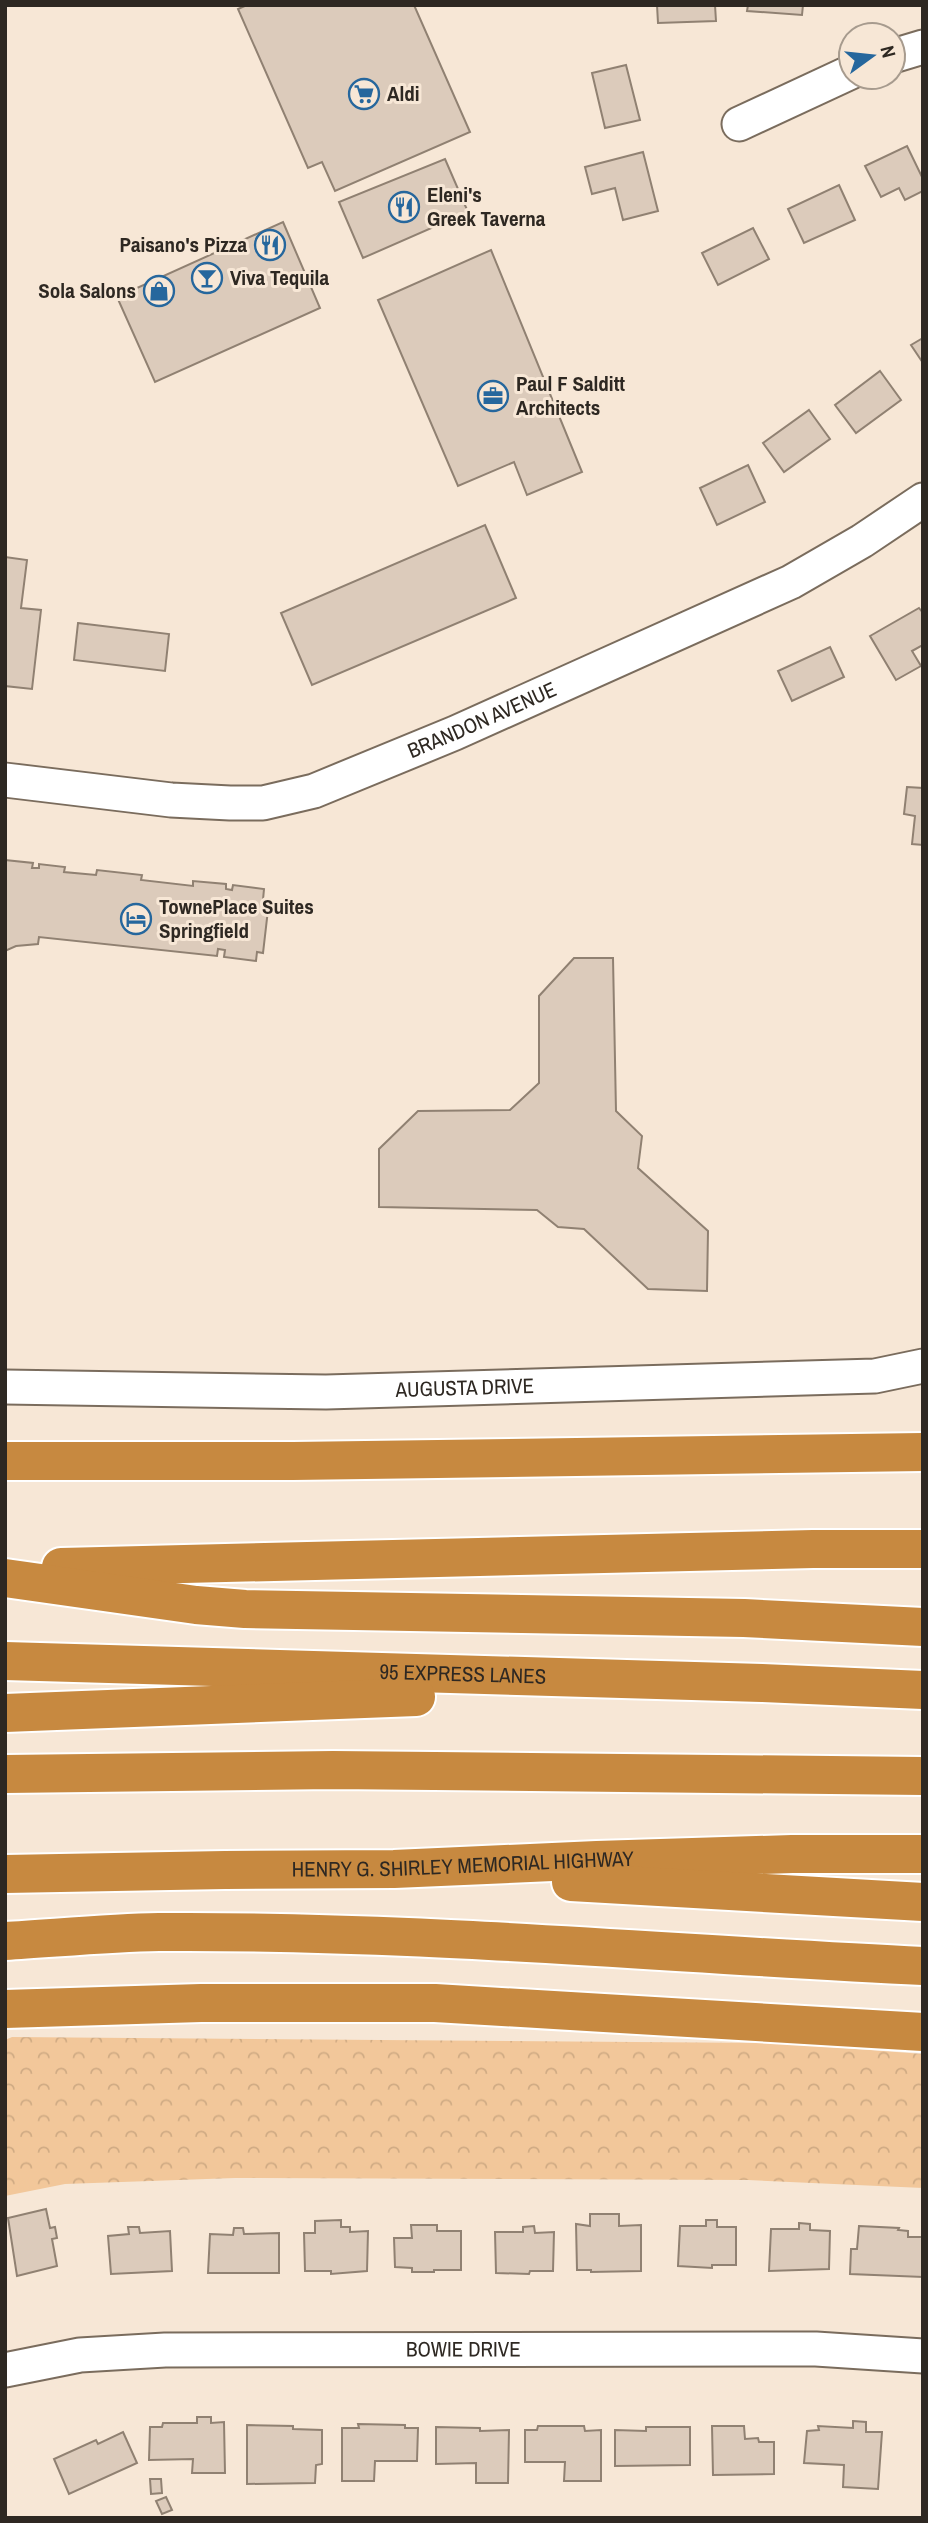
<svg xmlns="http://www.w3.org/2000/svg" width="928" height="2523" font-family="'Archivo Narrow',sans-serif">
  <defs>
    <pattern id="forest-crowns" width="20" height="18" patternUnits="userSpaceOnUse" patternTransform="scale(1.75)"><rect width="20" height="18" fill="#f2c79a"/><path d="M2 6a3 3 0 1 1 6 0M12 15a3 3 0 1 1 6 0" fill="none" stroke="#d0ab84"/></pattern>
  </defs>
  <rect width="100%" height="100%" fill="#f7e7d6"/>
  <path fill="url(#forest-crowns)" d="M 12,2037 L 776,2043 L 923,2054 L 923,2188 L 748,2180 L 235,2178 L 65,2184 L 5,2196 L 5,2040 Z"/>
  <g fill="#dccbbb" stroke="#908172" stroke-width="2">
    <path d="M 247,5 L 414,5 L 470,132 L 335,191 L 322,162 L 308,168 L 238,9 Z"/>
    <path d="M 657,5 L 715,5 L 716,21 L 658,23 Z"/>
    <path d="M 748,5 L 803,5 L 802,15 L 747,11 Z"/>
    <path d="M 626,65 L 640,120 L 605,128 L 592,73 Z"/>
    <path d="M 907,146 L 923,179 L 923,191 L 905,200 L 899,188 L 881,197 L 865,166 Z"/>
    <path d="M 643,152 L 658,211 L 623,220 L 615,188 L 592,194 L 585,167 Z"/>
    <path d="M 445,159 L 468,212 L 363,258 L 339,202 Z"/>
    <path d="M 839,185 L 855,220 L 804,243 L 788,209 Z"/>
    <path d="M 283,222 L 320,308 L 155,382 L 117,297 Z"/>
    <path d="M 753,228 L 769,259 L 718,285 L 702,253 Z"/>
    <path d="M 491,250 L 582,472 L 527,495 L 514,462 L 458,486 L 378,300 Z"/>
    <path d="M 923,338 L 923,363 L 911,345 Z"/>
    <path d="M 880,371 L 901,400 L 856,433 L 835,405 Z"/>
    <path d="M 809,410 L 830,439 L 784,472 L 763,443 Z"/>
    <path d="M 748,465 L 765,502 L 717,525 L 700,488 Z"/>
    <path d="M 485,525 L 516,598 L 312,685 L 281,613 Z"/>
    <path d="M 5,557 L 27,560 L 21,608 L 41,610 L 32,689 L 5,686 Z"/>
    <path d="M 919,608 L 923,613 L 923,645 L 912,651 L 921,666 L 896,680 L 870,636 Z"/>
    <path d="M 78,623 L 169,634 L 165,671 L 74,660 Z"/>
    <path d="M 830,647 L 844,677 L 792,701 L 778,671 Z"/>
    <path d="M 907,787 L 923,788 L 923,845 L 912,844 L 915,816 L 904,814 Z"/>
    <path d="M 5,860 L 33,863 L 32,868 L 39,868 L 39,864 L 65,867 L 64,872 L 96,875 L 97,870 L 142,875 L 141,880 L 193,886 L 193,881 L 226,884 L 226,889 L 232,890 L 233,885 L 264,889 L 263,900 L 269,901 L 263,953 L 257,952 L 256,961 L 224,957 L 225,950 L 218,949 L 217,956 L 39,937 L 38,944 L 16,946 L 5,951 Z"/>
    <path d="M 574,958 L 613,958 L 616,1111 L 642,1136 L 638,1168 L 708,1231 L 707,1291 L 648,1289 L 584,1229 L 558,1227 L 537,1210 L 379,1207 L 379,1149 L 418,1111 L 510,1110 L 539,1083 L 539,996 Z"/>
    <path d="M 46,2209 L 50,2228 L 55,2227 L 57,2238 L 52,2239 L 57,2266 L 17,2276 L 8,2218 Z"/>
    <path d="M 590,2214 L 619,2214 L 619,2226 L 641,2225 L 641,2271 L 591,2272 L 591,2270 L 577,2270 L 576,2224 L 590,2226 Z"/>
    <path d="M 341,2220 L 341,2227 L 350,2227 L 350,2232 L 368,2231 L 367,2271 L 331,2274 L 331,2271 L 305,2271 L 304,2233 L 315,2233 L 315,2221 Z"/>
    <path d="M 706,2220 L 717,2220 L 717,2227 L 736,2227 L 736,2265 L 712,2265 L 712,2268 L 678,2266 L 680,2226 L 706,2226 Z"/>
    <path d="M 799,2223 L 810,2224 L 810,2230 L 830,2231 L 829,2269 L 769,2271 L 771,2229 L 799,2229 Z"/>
    <path d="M 411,2225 L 437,2225 L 437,2231 L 461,2231 L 461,2270 L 434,2270 L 434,2272 L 412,2272 L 412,2268 L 395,2267 L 394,2238 L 412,2238 Z"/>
    <path d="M 534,2226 L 535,2233 L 554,2232 L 553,2271 L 530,2271 L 529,2274 L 496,2273 L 495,2232 L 523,2232 L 523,2227 Z"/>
    <path d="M 859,2226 L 899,2228 L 898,2230 L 908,2231 L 908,2237 L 923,2237 L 923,2277 L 850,2274 L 851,2249 L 857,2249 Z"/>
    <path d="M 128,2227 L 139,2227 L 140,2233 L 170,2231 L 172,2271 L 111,2274 L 108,2236 L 129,2234 Z"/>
    <path d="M 234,2228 L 243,2228 L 244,2234 L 279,2233 L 279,2273 L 208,2273 L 210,2234 L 233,2235 Z"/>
    <path d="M 197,2417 L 211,2417 L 211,2423 L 224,2422 L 225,2473 L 192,2473 L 193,2459 L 149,2460 L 150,2427 L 162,2427 L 163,2423 L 197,2423 Z"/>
    <path d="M 853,2421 L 866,2422 L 866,2432 L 882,2432 L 878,2489 L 843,2487 L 844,2465 L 804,2463 L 807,2431 L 819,2430 L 818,2426 L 853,2428 Z"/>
    <path d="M 358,2424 L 405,2425 L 405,2428 L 418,2428 L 417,2461 L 375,2461 L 374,2481 L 342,2481 L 342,2428 L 359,2428 Z"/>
    <path d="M 247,2425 L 293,2426 L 293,2429 L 322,2430 L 322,2464 L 316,2465 L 315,2483 L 247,2484 Z"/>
    <path d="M 538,2426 L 584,2426 L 585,2431 L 601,2430 L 601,2481 L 564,2481 L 565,2462 L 525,2462 L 525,2430 L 537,2430 Z"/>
    <path d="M 712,2426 L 744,2426 L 745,2439 L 758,2438 L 759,2442 L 774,2442 L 774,2474 L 713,2475 Z"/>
    <path d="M 436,2427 L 480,2428 L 480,2431 L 509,2430 L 508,2483 L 476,2483 L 476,2463 L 436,2464 Z"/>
    <path d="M 646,2427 L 690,2427 L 690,2465 L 615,2466 L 615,2430 L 646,2431 Z"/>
    <path d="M 123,2432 L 137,2463 L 69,2494 L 54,2459 L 96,2440 L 98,2444 Z"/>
    <path d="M 150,2479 L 161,2479 L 162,2493 L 151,2494 Z"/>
    <path d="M 166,2497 L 172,2510 L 162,2514 L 156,2501 Z"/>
  </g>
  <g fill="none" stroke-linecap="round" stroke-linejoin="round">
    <g stroke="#7a6c5d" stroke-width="37">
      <g id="minor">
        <path d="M 893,56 L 923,47"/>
        <path d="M 739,124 L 851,72"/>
        <path id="s1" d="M 5,780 L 171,800 L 230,803 L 263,803 L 314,791 L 455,733 L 791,582 L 862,541 L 923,500"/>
        <path id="s2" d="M 5,1387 L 326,1392 L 875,1376 L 923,1366"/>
        <path id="s3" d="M 5,2370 L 80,2355 L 165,2350 L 816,2349 L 923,2356"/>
      </g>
    </g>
    <g stroke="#fff" stroke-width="42">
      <g id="highway">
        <path d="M 5,1461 L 293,1461 L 923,1452"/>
        <path d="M 61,1567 L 813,1549 L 923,1549"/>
        <path d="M 5,1578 L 196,1605 L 245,1609 L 744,1618 L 923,1627"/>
        <path id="s4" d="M 5,1661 L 762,1683 L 923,1690"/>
        <path d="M 5,1713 L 416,1697"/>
        <path d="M 5,1774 L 333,1770 L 923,1776"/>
        <path id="s5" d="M 5,1874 L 225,1870 L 394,1869 L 597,1860 L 792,1854 L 923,1854"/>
        <path d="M 571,1882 L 923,1902"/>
        <path d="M 5,1941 C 56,1938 108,1933 159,1932 C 414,1930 668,1954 923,1966"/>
        <path d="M 5,2009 L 201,2003 L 435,2003 L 923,2032"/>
      </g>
    </g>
    <use href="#minor" stroke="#fff" stroke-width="33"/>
    <use href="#highway" stroke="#c78940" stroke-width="38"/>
  </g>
  <defs>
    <g id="supermarket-ring" transform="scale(1.575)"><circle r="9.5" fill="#f7e7d6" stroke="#26679d" stroke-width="1.5"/><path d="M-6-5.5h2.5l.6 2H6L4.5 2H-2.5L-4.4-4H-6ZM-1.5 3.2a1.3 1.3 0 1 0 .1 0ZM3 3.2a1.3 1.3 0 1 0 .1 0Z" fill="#26679d"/></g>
    <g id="restaurant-ring" transform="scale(1.575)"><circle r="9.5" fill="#f7e7d6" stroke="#26679d" stroke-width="1.5"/><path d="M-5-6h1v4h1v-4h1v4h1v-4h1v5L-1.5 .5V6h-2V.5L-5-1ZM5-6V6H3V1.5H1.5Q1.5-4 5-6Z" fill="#26679d"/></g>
    <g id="bar-ring" transform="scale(1.575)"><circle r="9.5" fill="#f7e7d6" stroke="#26679d" stroke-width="1.5"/><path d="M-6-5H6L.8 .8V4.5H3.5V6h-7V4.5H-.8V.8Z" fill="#26679d"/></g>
    <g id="shop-ring" transform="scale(1.575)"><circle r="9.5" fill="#f7e7d6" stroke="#26679d" stroke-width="1.5"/><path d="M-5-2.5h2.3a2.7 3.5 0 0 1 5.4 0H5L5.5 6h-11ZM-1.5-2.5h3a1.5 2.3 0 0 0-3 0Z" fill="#26679d"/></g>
    <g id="office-ring" transform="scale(1.575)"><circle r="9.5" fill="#f7e7d6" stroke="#26679d" stroke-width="1.5"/><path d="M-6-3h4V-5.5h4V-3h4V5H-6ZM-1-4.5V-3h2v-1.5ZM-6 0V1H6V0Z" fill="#26679d"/></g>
    <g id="hotel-ring" transform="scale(1.575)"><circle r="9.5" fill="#f7e7d6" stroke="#26679d" stroke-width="1.5"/><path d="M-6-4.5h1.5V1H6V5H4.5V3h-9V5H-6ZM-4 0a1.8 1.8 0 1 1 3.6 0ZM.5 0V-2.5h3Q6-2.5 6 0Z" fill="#26679d"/></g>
  </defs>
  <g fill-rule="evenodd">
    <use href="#supermarket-ring" x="364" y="94"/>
    <use href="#restaurant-ring" x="404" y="207"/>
    <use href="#restaurant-ring" x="270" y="245"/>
    <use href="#bar-ring" x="207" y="278"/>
    <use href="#shop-ring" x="159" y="291"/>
    <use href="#office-ring" x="493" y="396"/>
    <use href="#hotel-ring" x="136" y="919"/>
  </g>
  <g text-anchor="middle" stroke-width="6" stroke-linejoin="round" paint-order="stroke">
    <g font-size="21" font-weight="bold" fill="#2e2822" stroke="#f7e7d6" text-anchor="start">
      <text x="387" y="101">Aldi</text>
      <text x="427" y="202">Eleni's<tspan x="427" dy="24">Greek Taverna</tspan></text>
      <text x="247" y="252" text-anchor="end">Paisano's Pizza</text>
      <text x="230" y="285">Viva Tequila</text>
      <text x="136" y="298" text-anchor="end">Sola Salons</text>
      <text x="516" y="391">Paul F Salditt<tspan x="516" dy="24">Architects</tspan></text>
      <text x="159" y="914">TownePlace Suites<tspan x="159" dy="24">Springfield</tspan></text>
    </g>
    <g font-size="21" fill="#2e2822" stroke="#f7e7d6">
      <text dy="7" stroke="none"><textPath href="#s1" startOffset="494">BRANDON AVENUE</textPath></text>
      <text dy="7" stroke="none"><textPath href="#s2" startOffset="460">AUGUSTA DRIVE</textPath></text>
      <text dy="7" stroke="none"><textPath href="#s4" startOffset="458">95 EXPRESS LANES</textPath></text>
      <text dy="7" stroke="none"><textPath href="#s5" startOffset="458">HENRY G. SHIRLEY MEMORIAL HIGHWAY</textPath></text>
      <text dy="7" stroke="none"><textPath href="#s3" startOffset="460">BOWIE DRIVE</textPath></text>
    </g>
  </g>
  <rect width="928" height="2523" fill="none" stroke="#2e2822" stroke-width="14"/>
  <g transform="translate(872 56) rotate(75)"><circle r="33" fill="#f7e7d6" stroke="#a79b8e" stroke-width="2"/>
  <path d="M0-5L12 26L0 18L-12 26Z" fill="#26679d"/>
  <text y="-10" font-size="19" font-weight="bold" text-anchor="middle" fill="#2e2822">N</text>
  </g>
</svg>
